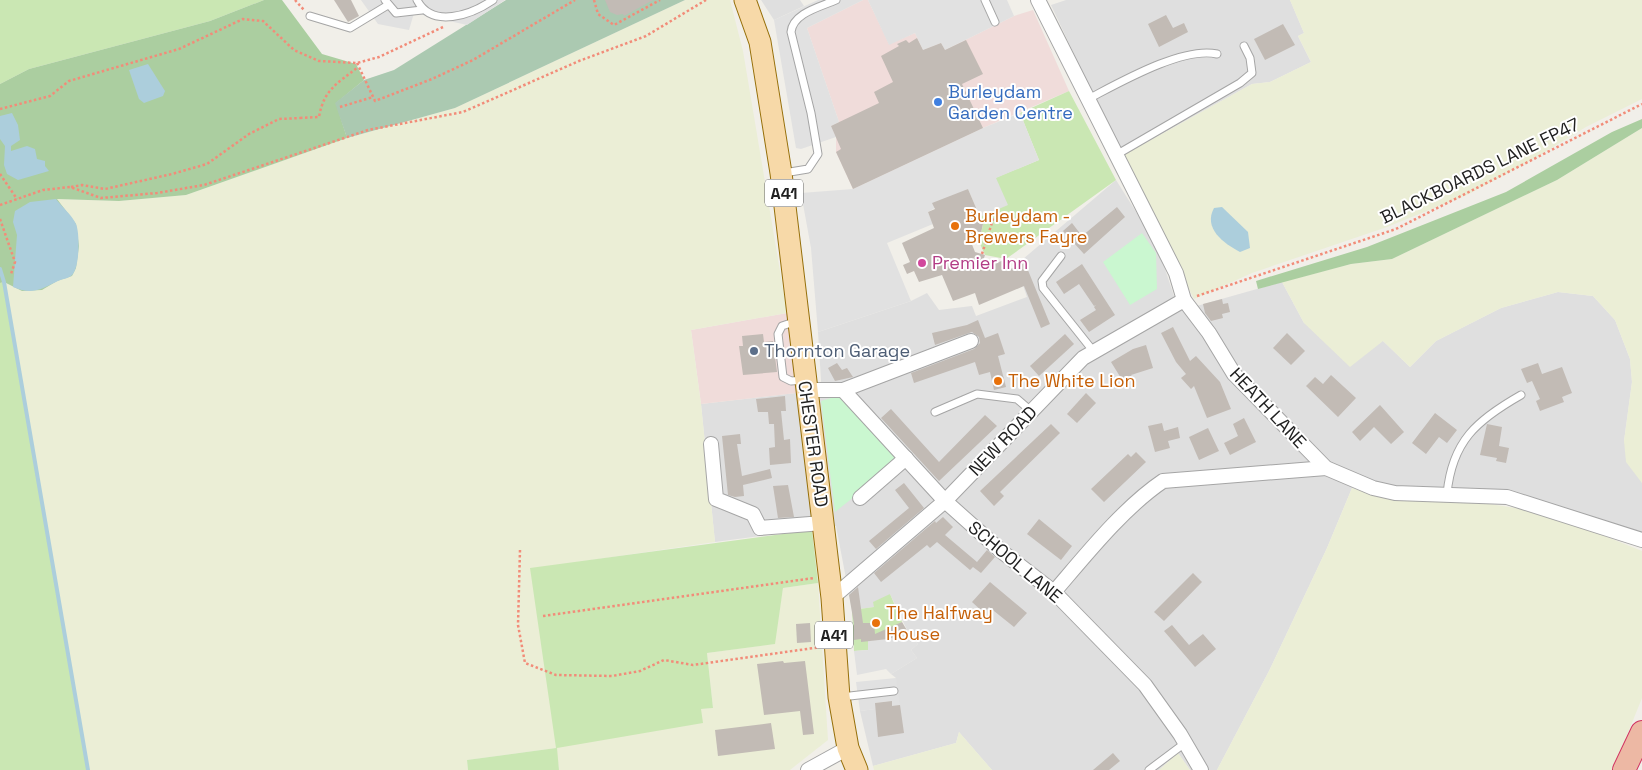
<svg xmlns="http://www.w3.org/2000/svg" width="1642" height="770" font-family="'Space Grotesk',sans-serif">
  <rect width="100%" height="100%" fill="#f1efe9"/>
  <g fill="#dfdfdf">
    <path d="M 761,0 L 800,0 L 804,6 L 774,20 Z"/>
    <path d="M 1066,0 L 1290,0 L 1304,33 L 1298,36 L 1311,62 L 1270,82 L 1252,84 L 1122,156 L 1051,5 Z"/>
    <path d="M 1116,180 L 1157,245 L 1179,311 L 1282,282 L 1304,323 L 1383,341 L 1410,367 L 1436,341 L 1501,308 L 1558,292 L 1593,296 L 1615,320 L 1630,359 L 1632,382 L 1624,441 L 1642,483 L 1642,536 L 1509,492 L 1388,487 L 1357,476 L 1327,548 L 1269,671 L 1217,770 L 1190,770 L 1178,753 L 1159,770 L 992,770 L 959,732 L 956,743 L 873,766 L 860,711 L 875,709 L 875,703 L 892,701 L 896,678 L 891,674 L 917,658 L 911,650 L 918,644 L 908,632 L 890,594 L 874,607 L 852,610 L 836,526 L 715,542 L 701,404 L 796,393 L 822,396 L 818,332 L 911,301 L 927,293 L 939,310 L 972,306 L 976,316 L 1027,297 L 1016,265 Z"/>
  </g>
  <g fill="#f0dcda">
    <path d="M 863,0 L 868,0 L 889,44 L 915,33 L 923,50 L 941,43 L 945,50 L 1014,16 L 1033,10 L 1069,91 L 983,128 L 853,189 L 836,152 L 836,137 L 831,126 L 839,122 L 807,28 Z"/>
    <path d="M 787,313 L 796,393 L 701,404 L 691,330 Z"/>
  </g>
  <g fill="#ebeed6">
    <path d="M 685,0 L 730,0 L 743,51 L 787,313 L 691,330 L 701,404 L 715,542 L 530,569 L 701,709 L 713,708 L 707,653 L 774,644 L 783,588 L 818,583 L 828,740 L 790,770 L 559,770 L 556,748 L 467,760 L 468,770 L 88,770 L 4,282 L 22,291 L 42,290 L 57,281 L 72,276 L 76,268 L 79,246 L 76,224 L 56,199 L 119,201 L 186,195 L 347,138 L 455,108 Z"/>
    <path d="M 1290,0 L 1642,0 L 1642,99 L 1586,127 L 1535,158 L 1469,194 L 1387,227 L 1252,273 L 1194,299 L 1122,156 L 1252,84 L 1270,82 L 1311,62 L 1298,36 L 1304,33 Z"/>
    <path d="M 1642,128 L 1642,483 L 1626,462 L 1624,441 L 1632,382 L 1630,359 L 1615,320 L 1593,296 L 1558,292 L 1501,308 L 1436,341 L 1410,367 L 1383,341 L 1350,367 L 1304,323 L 1282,282 L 1351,264 L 1392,259 L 1557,180 Z"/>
    <path d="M 1352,488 L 1375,496 L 1415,501 L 1470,501 L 1522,509 L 1575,524 L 1642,551 L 1642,698 L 1613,770 L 1217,770 L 1269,671 L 1327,548 Z"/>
    <path d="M 959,732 L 992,770 L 874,770 L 873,766 L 956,743 Z"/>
    <path d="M 1178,753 L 1190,770 L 1159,770 Z"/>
  </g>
  <g fill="#cae7b3">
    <path d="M 0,0 L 264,0 L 210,21 L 29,69 L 0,84 Z"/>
    <path d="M 1069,91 L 1116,180 L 1006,259 L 985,255 L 976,235 L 981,233 L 983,225 L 980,217 L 995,178 L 1039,160 L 1020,113 Z"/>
    <path d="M 4,282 L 88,770 L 0,770 L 0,283 Z"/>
    <path d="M 812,530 L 818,583 L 783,588 L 775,644 L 707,653 L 713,708 L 701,709 L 703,723 L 557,748 L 559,770 L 468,770 L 467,760 L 556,748 L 530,568 Z"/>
    <path d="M 890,594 L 902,622 L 868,641 L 868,650 L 854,651 L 852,610 L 874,607 L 873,602 Z"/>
  </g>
  <g fill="#abcea0">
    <path d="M 264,0 L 282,0 L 322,54 L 356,64 L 364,80 L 336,103 L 347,138 L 186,195 L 119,201 L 57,199 L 76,224 L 79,246 L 76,268 L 72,276 L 57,281 L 42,290 L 22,291 L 4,282 L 0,283 L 0,84 L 29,69 L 210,21 Z"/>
    <path d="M 1642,119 L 1642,128 L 1557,180 L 1392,259 L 1351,264 L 1258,289 L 1256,281 L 1367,247 L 1506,192 L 1612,132 Z"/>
  </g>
  <path fill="#abc9b1" d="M 506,0 L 685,0 L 455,108 L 347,138 L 335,103 L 364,80 L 394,70 Z"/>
  <g fill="#caf7d0">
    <path d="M 1142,233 L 1156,253 L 1157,289 L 1130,305 L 1103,262 Z"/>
    <path d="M 841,395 L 899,461 L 835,512 L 821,401 Z"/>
  </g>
  <g fill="#e1e1e1">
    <path d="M 361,0 L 505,0 L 467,25 L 414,13 L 409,30 L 378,24 Z"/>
    <path d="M 818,0 L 863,0 L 807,28 L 839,122 L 831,126 L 836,137 L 801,149 L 796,148 L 774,20 Z"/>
    <path d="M 868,0 L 1007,0 L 1014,16 L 945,50 L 941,43 L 923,50 L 915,33 L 889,45 Z"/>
    <path d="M 1020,113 L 1039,160 L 996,178 L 1008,205 L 980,217 L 968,189 L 928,212 L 933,224 L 887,243 L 911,301 L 818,332 L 811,248 L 801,193 L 853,189 L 983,128 Z"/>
    <path d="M 908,632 L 918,644 L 911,650 L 917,658 L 891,674 L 886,669 L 857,675 L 854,651 L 868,650 L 868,641 Z"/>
    <path d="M 896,678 L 900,705 L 892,706 L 891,701 L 875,703 L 876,709 L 860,711 L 856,682 Z"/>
  </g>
  <g fill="#accedc">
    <path d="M 148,64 L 165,91 L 163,96 L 144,103 L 139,99 L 129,70 Z"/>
    <path d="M 12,113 L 18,125 L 20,140 L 11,146 L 11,151 L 27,146 L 35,149 L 37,159 L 45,161 L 45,166 L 49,171 L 18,180 L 7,174 L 4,165 L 5,146 L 0,139 L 0,116 Z"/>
    <path d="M 56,199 C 62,207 72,215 76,224 C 80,233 80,270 71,276 C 67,279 61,279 56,282 C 40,290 31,295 13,287 L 17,235 L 13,222 L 15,211 L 30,202 Z"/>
    <path d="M 1222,207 L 1248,232 L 1250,248 L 1240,252 C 1223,243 1203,228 1214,208 Z"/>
  </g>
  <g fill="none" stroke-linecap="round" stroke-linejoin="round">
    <path stroke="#accedc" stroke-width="4" d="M 0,269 L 4,282 L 88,770"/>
  </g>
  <g fill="#c2bbb5">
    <path d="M 334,0 L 351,0 L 359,16 L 348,22 Z"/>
    <path d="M 605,0 L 653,0 L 624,16 L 623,14 L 617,15 L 610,12 Z"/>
    <path d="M 1166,15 L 1173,28 L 1184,23 L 1188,32 L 1159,47 L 1148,24 Z"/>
    <path d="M 1283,24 L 1295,45 L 1265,60 L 1254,39 Z"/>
    <path d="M 917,38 L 923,50 L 941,43 L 945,50 L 966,40 L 983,74 L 962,84 L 983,128 L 853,189 L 836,152 L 841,149 L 831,126 L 879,103 L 874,92 L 893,82 L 881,56 L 899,46 L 897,44 L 906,40 L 909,43 Z"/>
    <path d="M 968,189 L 983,224 L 981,233 L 969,237 L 975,252 L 985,255 L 980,270 L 1006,259 L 1010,269 L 1025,263 L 1050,324 L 1041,328 L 1024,286 L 979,305 L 975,293 L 953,301 L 942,275 L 919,282 L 914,271 L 907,274 L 903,265 L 910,262 L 902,243 L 934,228 L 928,212 L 935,209 L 932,203 Z"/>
    <path d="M 1117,207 L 1125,217 L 1084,254 L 1063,231 L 1072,223 L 1082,236 Z"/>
    <path d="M 1082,264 L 1115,315 L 1089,332 L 1080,320 L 1096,310 L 1094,307 L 1096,305 L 1094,306 L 1079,284 L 1064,294 L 1056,282 Z"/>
    <path d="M 1222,299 L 1223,304 L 1228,303 L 1230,312 L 1222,314 L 1223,318 L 1211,321 L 1205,313 L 1203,304 Z"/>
    <path d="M 978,320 L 985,338 L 998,333 L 1005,354 L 998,356 L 1006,387 L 994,390 L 990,372 L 979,375 L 975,362 L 914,383 L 911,373 L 974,349 L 980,343 L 979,337 L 972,332 L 935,345 L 932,333 L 967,325 Z"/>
    <path d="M 1173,327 L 1190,361 L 1196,356 L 1220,382 L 1231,409 L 1207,418 L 1194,386 L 1191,389 L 1181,378 L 1186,374 L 1176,362 L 1161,333 Z"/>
    <path d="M 1287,333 L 1305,351 L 1291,365 L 1273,348 Z"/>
    <path d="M 763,334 L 764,342 L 773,341 L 777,372 L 743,375 L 739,346 L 743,346 L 742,336 Z"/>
    <path d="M 1065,334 L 1074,344 L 1039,376 L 1030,366 Z"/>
    <path d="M 1146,345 L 1153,368 L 1131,375 L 1133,378 L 1124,383 L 1111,362 L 1133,349 Z"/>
    <path d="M 837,363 L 842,370 L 847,368 L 853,377 L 835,381 L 828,368 Z"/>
    <path d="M 1538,363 L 1542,374 L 1562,367 L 1572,393 L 1562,397 L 1564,402 L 1540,411 L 1536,401 L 1540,399 L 1532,381 L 1527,383 L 1521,369 Z"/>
    <path d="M 1331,375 L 1356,398 L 1338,417 L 1306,386 L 1315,377 L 1323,384 Z"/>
    <path d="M 1086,393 L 1096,403 L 1077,423 L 1067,414 Z"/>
    <path d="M 785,396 L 786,411 L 781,411 L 784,440 L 790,439 L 791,463 L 770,465 L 769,448 L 775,447 L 774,424 L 769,424 L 768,412 L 758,412 L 756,399 Z"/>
    <path d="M 1380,405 L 1404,432 L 1391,444 L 1374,427 L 1360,441 L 1352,432 Z"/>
    <path d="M 891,409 L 939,462 L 985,415 L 997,426 L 939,481 L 881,418 Z"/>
    <path d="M 1435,413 L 1457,430 L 1447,443 L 1439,437 L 1426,454 L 1412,443 Z"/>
    <path d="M 1244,418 L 1256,442 L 1230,455 L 1224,443 L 1238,436 L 1233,424 Z"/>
    <path d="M 1162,423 L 1164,431 L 1178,427 L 1180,438 L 1168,441 L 1170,448 L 1155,452 L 1148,426 Z"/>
    <path d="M 1051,424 L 1060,433 L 1000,492 L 1004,496 L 994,506 L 980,491 Z"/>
    <path d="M 1487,424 L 1502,427 L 1499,446 L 1509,448 L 1506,463 L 1496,461 L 1497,458 L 1480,455 Z"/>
    <path d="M 1208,428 L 1219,451 L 1199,460 L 1189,437 Z"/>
    <path d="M 740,434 L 741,444 L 737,444 L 742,476 L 770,469 L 772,478 L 743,485 L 744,496 L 735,497 L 728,495 L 722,436 Z"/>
    <path d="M 1136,452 L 1146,462 L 1104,502 L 1091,489 L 1128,454 L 1131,457 Z"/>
    <path d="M 904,483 L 924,508 L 876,549 L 869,541 L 909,508 L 895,490 Z"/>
    <path d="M 788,485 L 794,517 L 778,518 L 773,486 Z"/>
    <path d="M 943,517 L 953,527 L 945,535 L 977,562 L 987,550 L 995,557 L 981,573 L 973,567 L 970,570 L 937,542 L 930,548 L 927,545 L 881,582 L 874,573 L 935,521 L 936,523 Z"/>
    <path d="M 1039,519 L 1072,546 L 1061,560 L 1027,534 Z"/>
    <path d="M 1193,573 L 1202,582 L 1164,621 L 1154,612 Z"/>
    <path d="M 990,582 L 1027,613 L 1014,627 L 989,607 L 984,613 L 972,602 Z"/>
    <path d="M 858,587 L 863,623 L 874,623 L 875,634 L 902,622 L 908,632 L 888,639 L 861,642 L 861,639 L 854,640 L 854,624 L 849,595 Z"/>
    <path d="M 810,623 L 811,642 L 797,643 L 796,624 Z"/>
    <path d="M 1172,625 L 1189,645 L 1203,634 L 1216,649 L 1195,667 L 1164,631 Z"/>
    <path d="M 783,661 L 784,663 L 805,661 L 814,734 L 803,735 L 800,711 L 764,715 L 757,664 Z"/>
    <path d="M 892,701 L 892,706 L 900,705 L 904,733 L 878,737 L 875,703 Z"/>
    <path d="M 771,723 L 775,749 L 718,756 L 715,730 Z"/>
    <path d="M 1113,753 L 1120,761 L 1109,770 L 1093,770 Z"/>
  </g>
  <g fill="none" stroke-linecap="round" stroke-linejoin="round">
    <g stroke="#a5a5a5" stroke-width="9">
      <g id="service">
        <path d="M 385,0 L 396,13 L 422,10"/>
        <path d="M 417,0 C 432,29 471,15 493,0"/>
        <path d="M 985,0 L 995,22"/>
        <path d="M 310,16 L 350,28 L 388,5"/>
        <path d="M 1088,99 C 1119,83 1183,46 1217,54"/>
        <path d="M 1116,155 L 1240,83 L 1252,73 L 1250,58 L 1244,46"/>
        <path d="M 784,173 L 808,169 L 818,154 L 811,113 L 791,32 C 793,13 820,7 836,0"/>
        <path d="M 1061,256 L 1042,281 L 1043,288 L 1094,352"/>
        <path d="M 797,321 L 782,326 L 778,334 L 783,377 L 791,381 L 804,380"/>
        <path d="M 935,412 L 977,394 L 1017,399 L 1031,411"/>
        <path d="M 1447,494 C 1452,441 1477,420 1521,395"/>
        <path d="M 841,697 L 894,691"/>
        <path d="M 1149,770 L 1185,743"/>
      </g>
    </g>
    <g stroke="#a5a5a5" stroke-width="16">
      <g id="minor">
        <path d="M 1038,0 L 1176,273 L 1184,300 L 1209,333 L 1234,374 L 1326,468 L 1373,488 L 1395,493 L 1507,497 L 1642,540"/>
        <path d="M 806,390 L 843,390 L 945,501 L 1001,551 L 1054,592 L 1145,685 L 1180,734 L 1201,770"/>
        <path d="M 843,390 L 971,341"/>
        <path d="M 711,444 L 716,499 L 753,514 L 760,528 L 823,523"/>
        <path d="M 860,498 L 906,458"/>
        <path d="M 1054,592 C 1085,556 1123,508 1163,481 L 1326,468"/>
        <path d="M 832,598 L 945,501 L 1083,358 L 1184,300"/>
        <path d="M 808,770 L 848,748"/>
      </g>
    </g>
    <g stroke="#966f09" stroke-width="23">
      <path id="primary" d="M 745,0 L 760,42 L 781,173 L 832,598 L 839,697 L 848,748 L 857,770"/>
    </g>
    <g stroke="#d13361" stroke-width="24">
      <path id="trunk" d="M 1624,770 L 1642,732"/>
    </g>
    <g stroke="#f28c79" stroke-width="2.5" stroke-dasharray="2.5 2.5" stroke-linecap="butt">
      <path d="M 295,0 L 304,10"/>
      <path d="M 594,0 L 598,14 L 614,25 L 660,0"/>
      <path d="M 357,63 L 375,101 L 432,79 L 473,60 L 575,0"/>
      <path d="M 340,107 L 373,97"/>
      <path d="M 0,109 L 50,96 L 69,81 L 179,49 L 243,19 L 263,21 L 294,50 L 319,61 L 357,63 L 379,57 L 443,27"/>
      <path d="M 300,118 L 319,117 C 324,89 337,84 358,67"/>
      <path d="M 0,174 L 17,199"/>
      <path d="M 71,187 L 82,185 L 105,189 L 172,174 L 207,164 L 249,134 L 279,119 L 300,118"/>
      <path d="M 0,205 L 43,190 L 70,187 L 101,198 L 157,193 L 204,185 L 368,130 L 463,112 L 579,61 L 646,36 L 706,0"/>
      <path d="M 0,219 L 15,262 L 11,274"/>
      <path d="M 982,254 L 996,210"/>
      <path d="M 1197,296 L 1396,229 L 1642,104"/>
      <path d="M 520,550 L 518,625 L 525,663 L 556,675 L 612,676 L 640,671 L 664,660 L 693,665 L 821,647"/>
      <path d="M 543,616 L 814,578"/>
    </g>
    <use href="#service" stroke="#fff" stroke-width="7"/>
    <use href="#minor" stroke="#fff" stroke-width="14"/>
    <use href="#primary" stroke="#f7d9a8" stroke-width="21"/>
    <use href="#trunk" stroke="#edb8a4" stroke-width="22"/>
  </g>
  <circle fill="#3f7fe0" stroke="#fff" stroke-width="2" cx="938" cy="102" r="5"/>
  <g fill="#e8710a" stroke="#fff" stroke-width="2">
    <circle cx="955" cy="226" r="5"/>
    <circle cx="998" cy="381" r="5"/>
    <circle cx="876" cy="623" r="5"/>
  </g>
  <circle fill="#d1479c" stroke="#fff" stroke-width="2" cx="922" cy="263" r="5"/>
  <circle fill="#5c6f8a" stroke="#fff" stroke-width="2" cx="754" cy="351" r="5"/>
  <g text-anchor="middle" stroke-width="4" stroke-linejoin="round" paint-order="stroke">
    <g fill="#fff" stroke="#646464" stroke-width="1">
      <rect x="765" y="179.5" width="38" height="27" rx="4"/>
      <rect x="815" y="621.5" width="38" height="27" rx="4"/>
    </g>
    <g font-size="16" font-weight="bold" fill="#212121">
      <text x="784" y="199">A41</text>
      <text x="834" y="641">A41</text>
    </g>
    <g font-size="18" fill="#366cbe" stroke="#fff" text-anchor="start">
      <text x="948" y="98">Burleydam<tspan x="948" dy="21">Garden Centre</tspan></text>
    </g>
    <g font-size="18" fill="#212121" stroke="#fff">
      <text transform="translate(1480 171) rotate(-26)" y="6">BLACKBOARDS LANE FP47</text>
      <text transform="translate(1268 408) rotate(47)" y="6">HEATH LANE</text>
      <text transform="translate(1003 441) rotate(-46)" y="6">NEW ROAD</text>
      <text transform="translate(813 444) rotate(82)" y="6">CHESTER ROAD</text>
      <text transform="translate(1015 562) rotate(40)" y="6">SCHOOL LANE</text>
    </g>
    <g font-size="18" fill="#c56008" stroke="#fff" text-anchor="start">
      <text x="965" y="222">Burleydam -<tspan x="965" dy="21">Brewers Fayre</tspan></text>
      <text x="1008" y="387">The White Lion</text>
      <text x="886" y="619">The Halfway<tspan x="886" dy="21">House</tspan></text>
    </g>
    <g font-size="18" fill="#b23c85" stroke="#fff" text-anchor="start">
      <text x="932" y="269">Premier Inn</text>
    </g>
    <g font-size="18" fill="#4e5e75" stroke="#fff" text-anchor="start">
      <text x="764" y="357">Thornton Garage</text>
    </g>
  </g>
</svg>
